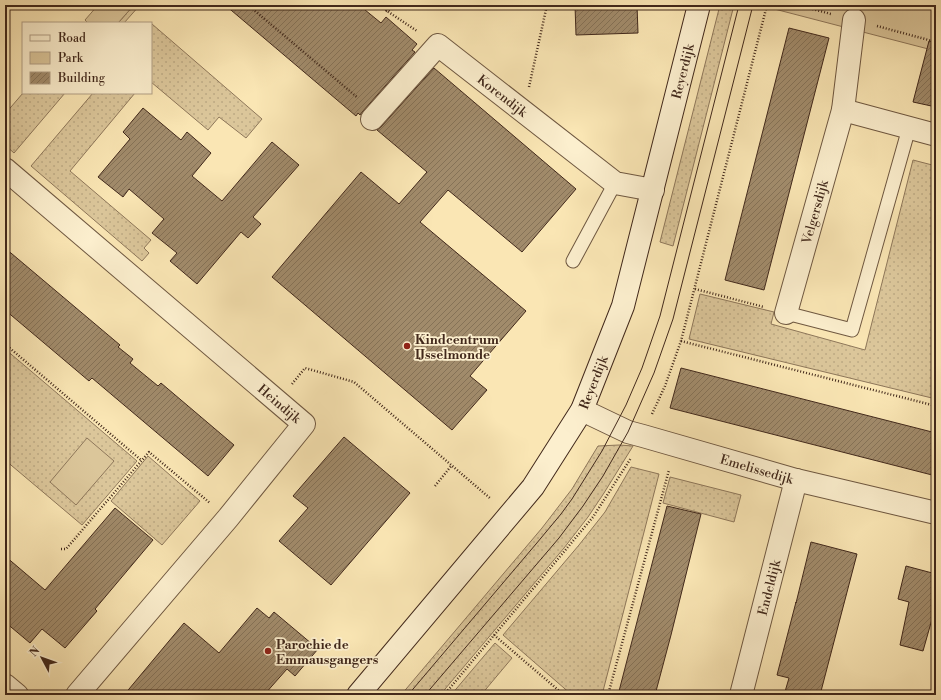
<svg xmlns="http://www.w3.org/2000/svg" width="941" height="700" font-family="'Libre Bodoni',serif">
  <defs>
    <pattern id="grass-dots" width="8" height="8" patternUnits="userSpaceOnUse"><rect width="8" height="8" fill="#dbc69a"/><path d="M2 2h.1M6 6h.1" fill="none" stroke="#bdaa84" stroke-width="1.8" stroke-linecap="round"/></pattern>
    <pattern id="building-hatch" width="6" height="6" patternUnits="userSpaceOnUse"><rect width="6" height="6" fill="#a18b6b"/><path d="M-1 1l2-2M0 6l6-6M5 7l2-2" fill="none" stroke="#857257"/></pattern>
  </defs>
  <rect width="100%" height="100%" fill="#fae6b4"/>
  <filter id="stains"><feTurbulence type="fractalNoise" baseFrequency=".005" numOctaves="4"/><feColorMatrix values="0 0 0 0 .2 0 0 0 0 .09 0 0 0 0 .02 0 0 0 .5 -.17"/></filter>
  <radialGradient id="worn" r=".72"><stop offset=".6" stop-color="#630" stop-opacity="0"/><stop offset="1" stop-color="#630" stop-opacity=".3"/></radialGradient>
  <g fill="url(#grass-dots)" stroke="#8e775a">
    <path d="M 134,5 L 140,5 L 124,23 L 118,23 Z"/>
    <path d="M 720,5 L 734,5 L 673,246 L 660,242 Z"/>
    <path d="M 152,24 L 262,119 L 246,138 L 219,117 L 208,130 L 151,82 L 151,25 Z"/>
    <path d="M 23,93 L 65,93 L 14,153 L 5,145 L 5,114 Z"/>
    <path d="M 93,93 L 135,93 L 70,171 L 151,240 L 144,248 L 149,253 L 142,261 L 31,166 Z"/>
    <path d="M 913,160 L 936,166 L 936,399 L 689,339 L 700,294 L 774,312 L 771,324 L 865,350 Z"/>
    <path d="M 5,349 L 137,461 L 82,525 L 5,460 Z"/>
    <path d="M 619,445 L 633,446 L 604,493 L 588,517 L 564,548 L 440,695 L 401,695 L 542,528 L 572,489 L 598,446 Z"/>
    <path d="M 148,456 L 200,501 L 162,545 L 111,501 Z"/>
    <path d="M 631,467 L 659,474 L 602,695 L 572,695 L 503,635 L 579,545 L 605,512 Z"/>
    <path d="M 670,477 L 741,495 L 734,522 L 663,503 Z"/>
    <path d="M 495,643 L 512,658 L 481,695 L 451,695 Z"/>
  </g>
  <g fill="#dbc69a" stroke="#8e775a">
    <path d="M 98,5 L 134,5 L 118,23 L 88,23 L 85,20 Z"/>
    <path d="M 759,5 L 936,5 L 936,51 Z"/>
    <path d="M 87,438 L 114,461 L 76,505 L 50,482 Z"/>
  </g>
  <g fill="url(#building-hatch)" stroke="#41281b">
    <path d="M 225,5 L 359,5 L 381,23 L 386,17 L 417,44 L 412,50 L 415,52 L 363,111 L 360,115 L 358,113 L 356,116 Z"/>
    <path d="M 575,5 L 637,5 L 638,33 L 576,35 Z"/>
    <path d="M 789,28 L 829,38 L 764,290 L 725,280 Z"/>
    <path d="M 929,41 L 936,42 L 936,107 L 913,102 Z"/>
    <path d="M 434,68 L 576,189 L 522,252 L 448,190 L 420,222 L 526,311 L 470,376 L 487,390 L 452,430 L 272,277 L 361,172 L 399,204 L 427,172 L 377,130 L 381,127 Z"/>
    <path d="M 143,108 L 181,140 L 187,132 L 211,153 L 192,176 L 222,201 L 272,142 L 299,165 L 253,217 L 261,224 L 248,238 L 241,232 L 197,284 L 170,261 L 177,253 L 152,233 L 164,219 L 129,189 L 123,197 L 98,177 L 130,139 L 123,132 Z"/>
    <path d="M 5,248 L 120,345 L 118,347 L 133,359 L 130,363 L 158,386 L 161,383 L 234,445 L 208,476 L 92,378 L 89,381 L 5,310 Z"/>
    <path d="M 681,368 L 936,433 L 936,476 L 670,408 Z"/>
    <path d="M 344,437 L 410,493 L 331,585 L 279,541 L 308,508 L 293,496 Z"/>
    <path d="M 667,506 L 701,514 L 671,635 L 655,695 L 618,695 Z"/>
    <path d="M 115,508 L 153,540 L 95,609 L 97,611 L 65,648 L 42,629 L 30,643 L 5,622 L 5,556 L 45,590 Z"/>
    <path d="M 811,542 L 857,554 L 820,695 L 784,695 L 789,678 L 777,675 L 796,602 L 796,603 Z"/>
    <path d="M 906,566 L 936,574 L 936,605 L 923,651 L 900,645 L 909,602 L 898,599 Z"/>
    <path d="M 257,608 L 269,618 L 274,612 L 318,649 L 295,676 L 287,669 L 264,695 L 124,695 L 184,623 L 219,653 Z"/>
  </g>
  <g fill="none" stroke-linecap="round" stroke-linejoin="round">
    <g stroke="#6f5841" stroke-width="15">
      <g id="lane">
        <path d="M 573,261 L 615,183"/>
        <path d="M 786,313 L 852,330 L 909,128"/>
      </g>
    </g>
    <g stroke="#6f5841" stroke-width="24">
      <g id="street">
        <path d="M 843,110 L 936,135"/>
        <path id="s1" d="M 372,119 L 438,45 L 615,183 L 653,190"/>
        <path id="s2" d="M 5,169 L 304,424 L 228,518 L 77,695"/>
        <path id="s3" d="M 786,313 L 843,110 L 854,20"/>
        <path id="s4" d="M 582,410 L 628,432 L 643,436 L 796,480 L 936,513"/>
        <path d="M 5,685 L 17,695"/>
        <path id="s5" d="M 741,695 L 796,480"/>
      </g>
    </g>
    <g stroke="#41281b" stroke-width="24">
      <g id="secondary">
        <path id="s6" d="M 358,695 L 533,487 L 582,410 L 623,306 L 699,5"/>
      </g>
    </g>
    <g stroke="#41281b" stroke-width="2.5" stroke-dasharray="1 2" stroke-linecap="butt">
      <path d="M 248,5 L 358,98"/>
      <path d="M 378,5 L 417,31"/>
      <path d="M 798,5 L 831,14"/>
      <path d="M 386,11 L 403,5"/>
      <path d="M 877,26 L 936,42"/>
      <path d="M 529,87 L 547,5"/>
      <path d="M 695,289 L 764,307"/>
      <path d="M 681,341 L 936,406"/>
      <path d="M 5,344 L 141,460"/>
      <path d="M 292,384 L 305,368 L 354,382 L 491,499"/>
      <path d="M 652,414 L 665,386 L 681,341 L 767,5"/>
      <path d="M 435,486 L 452,465"/>
      <path d="M 61,549 L 66,549 L 149,452 L 210,503"/>
      <path d="M 494,635 L 564,695"/>
      <path d="M 444,695 L 593,517 L 631,458"/>
      <path d="M 608,695 L 669,470"/>
    </g>
    <use href="#lane" stroke="#fcefce" stroke-width="13"/>
    <use href="#street" stroke="#fcefce" stroke-width="22"/>
    <use href="#secondary" stroke="#fcefce" stroke-width="22"/>
    <g stroke="#41281b" stroke-width="1">
      <path d="M 408,695 L 536,544 L 561,514 L 572,499 L 602,451 L 626,405 L 642,368 L 660,316 L 739,5"/>
      <path d="M 425,695 L 559,538 L 583,506 L 603,476 L 628,432 L 654,373 L 673,319 L 753,5"/>
    </g>
  </g>
  <g fill="#8f2418" stroke="#fcefce" stroke-width="1.5">
    <circle cx="407" cy="346" r="4"/>
    <circle cx="268" cy="651" r="4"/>
  </g>
  <g text-anchor="middle" stroke-width="3.5" stroke-linejoin="round" paint-order="stroke">
    <g font-size="13" fill="#41281b" stroke="#fcefce">
      <text dy="5" stroke="none"><textPath href="#s6" startOffset="717">Reyerdijk</textPath></text>
      <text dy="5" stroke="none"><textPath href="#s1" startOffset="181">Korendijk</textPath></text>
      <text dy="5" stroke="none"><textPath href="#s3" startOffset="105">Velgersdijk</textPath></text>
      <text dy="5" stroke="none"><textPath href="#s6" startOffset="393">Reyerdijk</textPath></text>
      <text dy="5" stroke="none"><textPath href="#s2" startOffset="361">Heindijk</textPath></text>
      <text dy="5" stroke="none"><textPath href="#s4" startOffset="185">Emelissedijk</textPath></text>
      <text dy="5" stroke="none"><textPath href="#s5" startOffset="111">Endeldijk</textPath></text>
    </g>
    <g font-size="13" font-weight="bold" fill="#41281b" stroke="#fcefce" text-anchor="start">
      <text x="415" y="344">Kindcentrum<tspan x="415" dy="15">IJsselmonde</tspan></text>
      <text x="276" y="649">Parochie de<tspan x="276" dy="15">Emmausgangers</tspan></text>
    </g>
  </g>
  <rect width="941" height="700" fill="none" stroke="#fae6b4" stroke-width="20"/>
  <rect x="6" y="6" width="929" height="688" fill="none" stroke="#41281b" stroke-width="2"/>
  <rect x="10" y="10" width="921" height="680" fill="none" stroke="#41281b"/>
  <rect x="22" y="22" width="130" height="72" fill="#fcefce" stroke="#b19f86"/>
  <rect x="30" y="35" width="20" height="6" fill="#fcefce" stroke="#b19f86"/>
  <text x="58" y="42" font-size="12" fill="#41281b">Road</text>
  <rect x="30" y="52" width="20" height="12" fill="#dbc69a" stroke="#b19f86"/>
  <text x="58" y="62" font-size="12" fill="#41281b">Park</text>
  <rect x="30" y="72" width="20" height="12" fill="url(#building-hatch)" stroke="#b19f86"/>
  <text x="58" y="82" font-size="12" fill="#41281b">Building</text>
  <g transform="translate(42 658) rotate(311)" stroke="#fcefce" stroke-width="3" paint-order="stroke">
  <path d="M0-3L7 15L0 10L-7 15Z" fill="#41281b"/>
  <text y="-6" font-size="11" font-weight="bold" text-anchor="middle" fill="#41281b">N</text>
  </g>
  <rect width="100%" height="100%" filter="url(#stains)"/>
  <rect width="100%" height="100%" fill="url(#worn)"/>
</svg>
